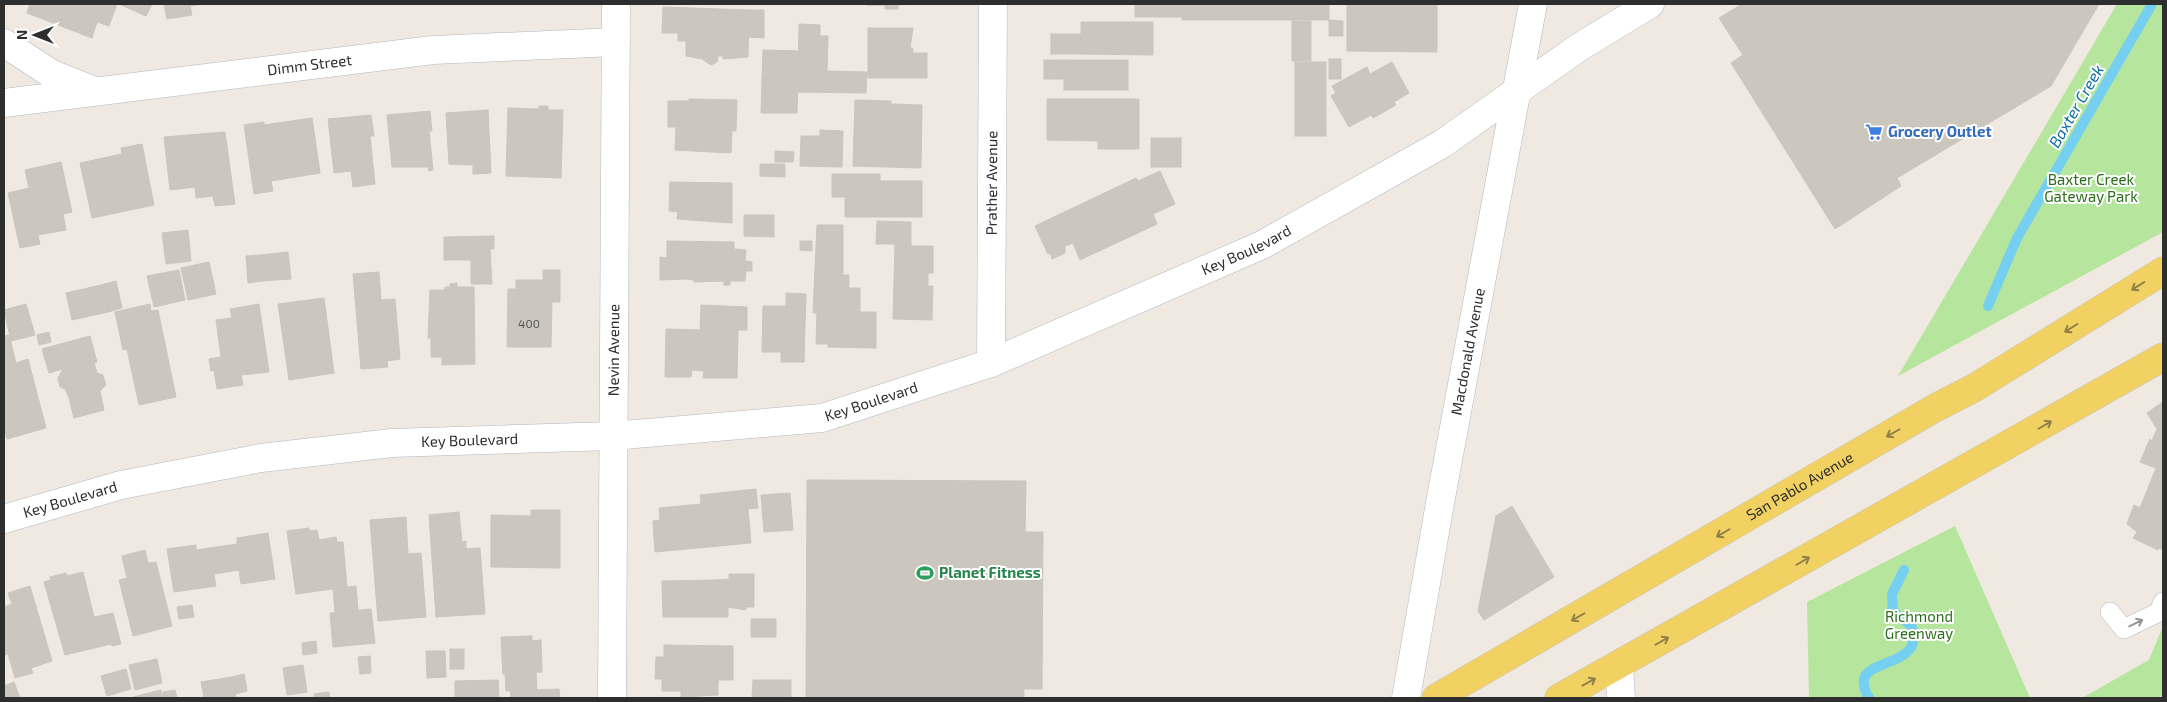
<svg xmlns="http://www.w3.org/2000/svg" width="2167" height="702" font-family="'Exo 2',sans-serif">
  <rect width="100%" height="100%" fill="#efe9e1"/>
  <g fill="#b6e59e">
    <path d="M 2117,4 L 2163,4 L 2163,232 L 1898,376 Z"/>
    <path d="M 1955,526 L 2030,698 L 1809,698 L 1807,602 Z"/>
    <path d="M 2163,626 L 2163,698 L 2082,698 L 2149,660 Z"/>
  </g>
  <g fill="none" stroke-linecap="round" stroke-linejoin="round">
    <g stroke="#75cff0" stroke-width="10">
      <path d="M 1988,306 L 2017,238 L 2152,4"/>
      <path d="M 1869,698 C 1848,662 1894,669 1910,649 C 1913,645 1914,639 1915,634 L 1911,626 L 1893,611 L 1892,594 L 1904,570"/>
    </g>
  </g>
  <g fill="#cbc7bf" stroke="#cbc5ba">
    <path d="M 30,4 L 117,4 L 109,26 L 97,22 L 92,38 L 27,13 Z"/>
    <path d="M 119,4 L 152,4 L 146,16 Z"/>
    <path d="M 164,4 L 204,4 L 190,6 L 192,15 L 167,19 Z"/>
    <path d="M 924,4 L 898,5 L 898,9 L 885,9 L 885,5 L 867,5 Z"/>
    <rect x="1135" y="4" width="27" height="13"/>
    <rect x="1162" y="4" width="20" height="13"/>
    <rect x="1182" y="4" width="147" height="16"/>
    <path d="M 1347,4 L 1437,4 L 1437,52 L 1347,51 Z"/>
    <path d="M 1742,4 L 2099,4 L 2051,86 L 1897,178 L 1901,186 L 1835,229 L 1731,63 L 1743,55 L 1719,18 Z"/>
    <path d="M 663,7 L 749,10 L 748,57 L 723,59 L 723,56 L 718,56 L 717,62 L 711,65 L 702,59 L 686,56 L 686,41 L 678,41 L 678,33 L 662,33 Z"/>
    <path d="M 749,10 L 764,10 L 764,38 L 749,37 Z"/>
    <path d="M 1329,20 L 1343,21 L 1343,36 L 1329,36 Z"/>
    <rect x="1292" y="21" width="19" height="40"/>
    <path d="M 1081,22 L 1153,22 L 1153,55 L 1081,54 Z"/>
    <path d="M 799,24 L 820,25 L 820,36 L 828,36 L 827,71 L 867,72 L 866,93 L 798,92 Z"/>
    <path d="M 868,28 L 913,28 L 910,48 L 913,48 L 913,53 L 927,53 L 927,78 L 868,78 Z"/>
    <rect x="1051" y="34" width="30" height="20"/>
    <path d="M 763,50 L 799,51 L 798,81 L 762,80 Z"/>
    <rect x="1329" y="59" width="12" height="20"/>
    <rect x="1044" y="60" width="20" height="19"/>
    <rect x="1064" y="60" width="64" height="30"/>
    <rect x="1295" y="62" width="31" height="74"/>
    <path d="M 1392,62 L 1409,93 L 1394,102 L 1396,105 L 1373,118 L 1371,115 L 1349,127 L 1331,96 L 1336,93 L 1332,86 L 1367,67 L 1370,74 Z"/>
    <path d="M 762,80 L 798,81 L 797,113 L 761,113 Z"/>
    <path d="M 689,99 L 737,100 L 736,131 L 732,131 L 731,153 L 675,150 L 676,127 L 668,127 L 668,101 L 689,101 Z"/>
    <path d="M 1047,99 L 1139,99 L 1139,149 L 1098,149 L 1098,141 L 1047,140 Z"/>
    <path d="M 855,100 L 891,101 L 891,104 L 922,105 L 921,168 L 853,166 Z"/>
    <path d="M 539,106 L 548,106 L 548,110 L 563,110 L 561,178 L 506,176 L 508,108 L 539,109 Z"/>
    <path d="M 488,110 L 491,173 L 473,174 L 473,165 L 449,164 L 446,113 Z"/>
    <path d="M 430,111 L 432,131 L 429,131 L 433,170 L 429,171 L 428,167 L 392,167 L 387,115 Z"/>
    <path d="M 371,115 L 374,136 L 370,136 L 375,184 L 353,187 L 351,171 L 334,173 L 328,119 Z"/>
    <path d="M 312,118 L 320,173 L 271,181 L 273,191 L 254,194 L 244,125 L 264,122 L 264,125 Z"/>
    <path d="M 820,130 L 843,131 L 842,167 L 800,166 L 801,136 L 820,136 Z"/>
    <path d="M 225,132 L 235,204 L 215,206 L 213,196 L 196,198 L 195,187 L 170,190 L 164,137 Z"/>
    <rect x="1151" y="138" width="30" height="29"/>
    <path d="M 142,144 L 154,205 L 92,218 L 80,163 L 122,154 L 121,148 Z"/>
    <path d="M 775,151 L 794,152 L 793,162 L 775,162 Z"/>
    <path d="M 61,162 L 72,212 L 63,214 L 66,230 L 38,235 L 40,244 L 20,248 L 8,193 L 29,188 L 25,170 Z"/>
    <path d="M 760,164 L 785,164 L 785,177 L 760,176 Z"/>
    <path d="M 1160,171 L 1175,204 L 1153,214 L 1157,224 L 1080,260 L 1073,243 L 1065,246 L 1065,253 L 1052,259 L 1050,253 L 1048,254 L 1035,226 L 1136,178 L 1138,181 Z"/>
    <path d="M 832,174 L 880,174 L 880,181 L 922,181 L 922,217 L 845,217 L 845,197 L 832,197 Z"/>
    <path d="M 670,182 L 732,183 L 732,223 L 677,219 L 678,212 L 669,211 Z"/>
    <path d="M 744,215 L 774,215 L 774,237 L 744,236 Z"/>
    <path d="M 877,221 L 911,222 L 911,246 L 933,246 L 933,273 L 928,273 L 928,286 L 933,286 L 932,320 L 893,319 L 895,244 L 876,244 Z"/>
    <path d="M 817,225 L 843,225 L 843,275 L 849,275 L 849,288 L 860,288 L 860,312 L 876,312 L 876,348 L 828,347 L 828,344 L 816,344 L 817,313 L 813,313 Z"/>
    <path d="M 188,230 L 191,261 L 166,264 L 162,233 Z"/>
    <path d="M 494,236 L 494,249 L 490,249 L 492,284 L 471,284 L 471,260 L 444,260 L 444,237 Z"/>
    <path d="M 667,241 L 734,242 L 734,249 L 746,250 L 745,261 L 752,262 L 752,271 L 746,271 L 745,281 L 730,281 L 730,285 L 724,285 L 724,281 L 694,282 L 694,280 L 685,279 L 660,280 L 660,257 L 667,258 Z"/>
    <path d="M 800,241 L 812,241 L 812,251 L 800,250 Z"/>
    <path d="M 288,252 L 291,279 L 262,281 L 260,255 Z"/>
    <path d="M 260,255 L 262,281 L 248,283 L 246,256 Z"/>
    <path d="M 209,262 L 216,294 L 188,300 L 181,268 Z"/>
    <path d="M 179,270 L 185,300 L 154,307 L 147,276 Z"/>
    <path d="M 543,270 L 560,270 L 560,302 L 552,302 L 551,347 L 507,347 L 508,289 L 516,289 L 516,280 L 543,280 Z"/>
    <path d="M 379,272 L 381,300 L 395,299 L 400,359 L 387,361 L 388,367 L 361,369 L 353,274 Z"/>
    <path d="M 116,281 L 122,308 L 108,312 L 101,285 Z"/>
    <path d="M 457,283 L 457,287 L 474,287 L 475,364 L 442,365 L 442,357 L 431,357 L 431,338 L 428,338 L 430,290 L 445,290 L 445,287 L 450,287 L 450,284 Z"/>
    <path d="M 101,285 L 108,312 L 72,320 L 66,293 Z"/>
    <path d="M 786,293 L 806,294 L 804,362 L 781,362 L 781,352 L 762,352 L 763,306 L 786,306 Z"/>
    <path d="M 324,298 L 334,373 L 289,380 L 278,304 Z"/>
    <path d="M 26,304 L 35,335 L 11,341 L 4,310 Z"/>
    <path d="M 150,304 L 151,311 L 158,310 L 176,397 L 139,405 L 127,349 L 123,350 L 115,312 Z"/>
    <path d="M 259,304 L 269,372 L 241,375 L 243,385 L 217,389 L 214,370 L 211,371 L 209,359 L 221,357 L 216,320 L 232,318 L 230,309 Z"/>
    <path d="M 701,305 L 747,307 L 747,330 L 738,330 L 737,378 L 703,378 L 704,371 L 692,370 L 691,377 L 665,377 L 666,329 L 700,330 Z"/>
    <path d="M 49,332 L 51,342 L 39,345 L 37,335 Z"/>
    <path d="M 9,335 L 16,363 L 28,359 L 46,428 L 7,439 L 4,428 L 4,336 Z"/>
    <path d="M 90,336 L 97,362 L 94,363 L 97,373 L 103,375 L 106,385 L 100,391 L 104,410 L 74,418 L 69,398 L 65,389 L 60,387 L 58,378 L 63,369 L 49,373 L 42,349 Z"/>
    <path d="M 2163,402 L 2163,550 L 2159,548 L 2158,550 L 2133,538 L 2137,532 L 2127,524 L 2134,505 L 2140,508 L 2156,468 L 2140,462 L 2150,439 L 2152,441 L 2157,429 L 2147,413 Z"/>
    <path d="M 807,480 L 1026,481 L 1025,532 L 1043,532 L 1042,689 L 1024,689 L 1024,698 L 806,698 Z"/>
    <path d="M 756,489 L 758,508 L 748,509 L 751,543 L 655,552 L 653,521 L 660,520 L 659,508 L 701,504 L 700,495 Z"/>
    <path d="M 790,493 L 793,530 L 764,532 L 761,495 Z"/>
    <path d="M 1512,506 L 1554,577 L 1484,620 L 1478,611 L 1496,516 Z"/>
    <path d="M 531,510 L 560,510 L 560,568 L 491,567 L 491,515 L 531,516 Z"/>
    <path d="M 459,512 L 462,542 L 466,541 L 466,549 L 480,548 L 485,614 L 436,617 L 429,515 Z"/>
    <path d="M 406,517 L 408,554 L 421,553 L 426,617 L 378,621 L 370,520 Z"/>
    <path d="M 309,528 L 309,531 L 317,530 L 319,540 L 336,537 L 337,542 L 343,542 L 347,587 L 296,594 L 287,531 Z"/>
    <path d="M 268,533 L 275,579 L 241,584 L 239,570 L 214,574 L 216,586 L 174,592 L 167,549 L 196,545 L 196,550 L 237,544 L 237,538 Z"/>
    <path d="M 145,550 L 148,563 L 156,562 L 172,626 L 133,636 L 119,580 L 127,578 L 122,556 Z"/>
    <path d="M 83,572 L 94,617 L 113,613 L 121,644 L 112,646 L 111,644 L 65,655 L 44,582 L 51,580 L 50,577 L 66,573 L 67,576 Z"/>
    <path d="M 729,574 L 754,574 L 754,607 L 746,607 L 746,610 L 728,607 L 728,617 L 663,617 L 662,581 L 716,580 L 729,579 Z"/>
    <path d="M 30,586 L 52,661 L 31,668 L 33,673 L 15,678 L 8,654 L 4,655 L 4,607 L 12,604 L 8,593 Z"/>
    <path d="M 356,586 L 358,610 L 335,612 L 333,589 Z"/>
    <path d="M 192,605 L 194,617 L 179,619 L 177,607 Z"/>
    <path d="M 371,609 L 375,643 L 333,647 L 330,613 Z"/>
    <rect x="751" y="619" width="25" height="18"/>
    <path d="M 532,636 L 532,641 L 541,640 L 542,672 L 503,674 L 501,637 Z"/>
    <path d="M 316,641 L 317,653 L 303,655 L 302,643 Z"/>
    <path d="M 664,645 L 733,646 L 733,680 L 718,680 L 718,695 L 681,697 L 681,691 L 662,691 L 662,679 L 655,679 L 656,657 L 664,657 Z"/>
    <rect x="450" y="649" width="14" height="20"/>
    <path d="M 426,651 L 445,651 L 446,677 L 427,678 Z"/>
    <path d="M 370,656 L 371,673 L 360,674 L 358,657 Z"/>
    <path d="M 157,659 L 162,683 L 135,690 L 129,665 Z"/>
    <path d="M 303,665 L 307,692 L 287,695 L 283,668 Z"/>
    <path d="M 126,669 L 131,689 L 107,696 L 101,676 Z"/>
    <path d="M 536,672 L 537,690 L 506,691 L 505,674 Z"/>
    <path d="M 244,674 L 247,691 L 235,694 L 232,677 Z"/>
    <path d="M 232,677 L 236,698 L 204,698 L 201,682 Z"/>
    <path d="M 498,680 L 499,698 L 455,698 L 455,681 Z"/>
    <path d="M 753,680 L 791,680 L 791,698 L 752,698 Z"/>
    <path d="M 14,682 L 20,698 L 4,698 L 4,686 Z"/>
    <path d="M 559,689 L 560,698 L 511,698 L 510,691 Z"/>
    <path d="M 161,690 L 163,698 L 134,698 L 133,697 Z"/>
    <path d="M 175,690 L 177,698 L 164,698 L 163,692 Z"/>
    <path d="M 329,692 L 330,698 L 314,698 L 314,694 Z"/>
  </g>
  <g fill="none" stroke-linecap="round" stroke-linejoin="round">
    <g stroke="#b4b7c1" stroke-width="20">
      <path id="service" d="M 2110,612 L 2124,629 L 2159,612 L 2163,602"/>
    </g>
    <g stroke="#b4b7c1" stroke-width="29">
      <g id="minor">
        <path d="M 4,43 L 52,74 L 92,90"/>
        <path d="M 1517,89 L 1533,4"/>
        <path id="s1" d="M 4,103 L 433,50 L 616,42"/>
        <path id="s2" d="M 991,363 L 993,4"/>
        <path d="M 1619,665 L 1621,698"/>
        <path id="s3" d="M 612,698 L 616,4"/>
      </g>
    </g>
    <g stroke="#b4b7c1" stroke-width="29">
      <g id="tertiary">
        <path id="s4" d="M 4,519 L 121,485 L 261,458 L 392,443 L 612,436 L 822,418 L 991,363 L 1262,245 L 1442,144 L 1578,48 L 1650,4"/>
        <path id="s5" d="M 1406,698 L 1440,503 L 1517,89"/>
      </g>
    </g>
    <g stroke="#c9c9c9" stroke-width="29">
      <g id="primary">
        <path id="s6" d="M 1436,698 L 1935,408 L 1974,388 L 2163,271"/>
        <path d="M 1559,698 L 2163,357"/>
      </g>
    </g>
    <use href="#service" stroke="#fff" stroke-width="19"/>
    <use href="#minor" stroke="#fff" stroke-width="28"/>
    <use href="#tertiary" stroke="#fff" stroke-width="28"/>
    <use href="#primary" stroke="#f2d163" stroke-width="28"/>
  </g>
  <defs><path id="oneway-shaft" d="M-6 0H5M1.5-3L5.5 0L1.5 3" fill="none" stroke-width="1.6" stroke-linecap="round" stroke-linejoin="round" transform="scale(1.25)"/></defs>
  <g stroke="#908048">
    <use href="#oneway-shaft" transform="translate(2138 286) rotate(148)"/>
    <use href="#oneway-shaft" transform="translate(2071 328) rotate(148)"/>
    <use href="#oneway-shaft" transform="translate(2045 425) rotate(-30)"/>
    <use href="#oneway-shaft" transform="translate(1893 433) rotate(150)"/>
    <use href="#oneway-shaft" transform="translate(1723 533) rotate(150)"/>
    <use href="#oneway-shaft" transform="translate(1803 561) rotate(-30)"/>
    <use href="#oneway-shaft" transform="translate(1578 617) rotate(150)"/>
    <use href="#oneway-shaft" transform="translate(1662 641) rotate(-30)"/>
    <use href="#oneway-shaft" transform="translate(1589 682) rotate(-29)"/>
  </g>
  <use stroke="#969696" href="#oneway-shaft" transform="translate(2136 623) rotate(-26)"/>
  <defs>
    <g id="supermarket-bare" transform="scale(1.35)"><path d="M-6-5.5h2.5l.6 2H6L4.5 2H-2.5L-4.4-4H-6ZM-1.5 3.2a1.3 1.3 0 1 0 .1 0ZM3 3.2a1.3 1.3 0 1 0 .1 0Z" fill="#3f7fe0" stroke="#fff" stroke-width="2.5" paint-order="stroke"/></g>
    <g id="stadium-bare" transform="scale(1.35)"><path d="M0-5a6.5 5 0 1 0 0 10a6.5 5 0 1 0 0-10ZM-3.5-1.8h7v3.6h-7Z" fill="#2e9e5b" stroke="#fff" stroke-width="2.5" paint-order="stroke"/></g>
  </defs>
  <g fill-rule="evenodd">
    <use href="#supermarket-bare" x="1874" y="132"/>
    <use href="#stadium-bare" x="925" y="573"/>
  </g>
  <g text-anchor="middle" stroke-width="4" stroke-linejoin="round" paint-order="stroke">
    <g font-size="12" fill="#555452">
      <text x="529" y="328">400</text>
    </g>
    <g font-size="15" fill="#2e2e2e" stroke="#fff">
      <text dy="5" stroke="none"><textPath href="#s1" startOffset="308">Dimm Street</textPath></text>
      <text dy="5" stroke="none"><textPath href="#s2" startOffset="180">Prather Avenue</textPath></text>
      <text dy="5" stroke="none"><textPath href="#s4" startOffset="1284">Key Boulevard</textPath></text>
      <text dy="5" stroke="none"><textPath href="#s3" startOffset="348">Nevin Avenue</textPath></text>
      <text dy="5" stroke="none"><textPath href="#s5" startOffset="352">Macdonald Avenue</textPath></text>
      <text dy="5" stroke="none"><textPath href="#s4" startOffset="879">Key Boulevard</textPath></text>
      <text dy="5" stroke="none"><textPath href="#s4" startOffset="474">Key Boulevard</textPath></text>
      <text dy="5" stroke="none"><textPath href="#s6" startOffset="421">San Pablo Avenue</textPath></text>
      <text dy="5" stroke="none"><textPath href="#s4" startOffset="69">Key Boulevard</textPath></text>
    </g>
    <g font-size="15" font-weight="bold" fill="#366cbe" stroke="#fff" text-anchor="start">
      <text x="1888" y="137">Grocery Outlet</text>
    </g>
    <g font-size="15" fill="#2c6e1b" stroke="#fff">
      <text x="2091" y="185">Baxter Creek<tspan x="2091" dy="17">Gateway Park</tspan></text>
      <text x="1919" y="622">Richmond<tspan x="1919" dy="17">Greenway</tspan></text>
    </g>
    <g font-size="15" font-weight="bold" fill="#27864d" stroke="#fff" text-anchor="start">
      <text x="939" y="578">Planet Fitness</text>
    </g>
    <g font-size="16" font-style="italic" fill="#0d6fa3" stroke="#fff">
      <text transform="translate(2076 106) rotate(-60)" y="6">Baxter Creek</text>
    </g>
  </g>
  <rect width="2167" height="702" fill="none" stroke="#2e2e2e" stroke-width="10"/>
  <g transform="translate(35 35) rotate(270)" stroke="#ffffff" stroke-width="4" paint-order="stroke">
  <path d="M0-4L9 19L0 12L-9 19Z" fill="#2e2e2e"/>
  <text y="-8" font-size="14" font-weight="bold" text-anchor="middle" fill="#2e2e2e">N</text>
  </g>
</svg>
